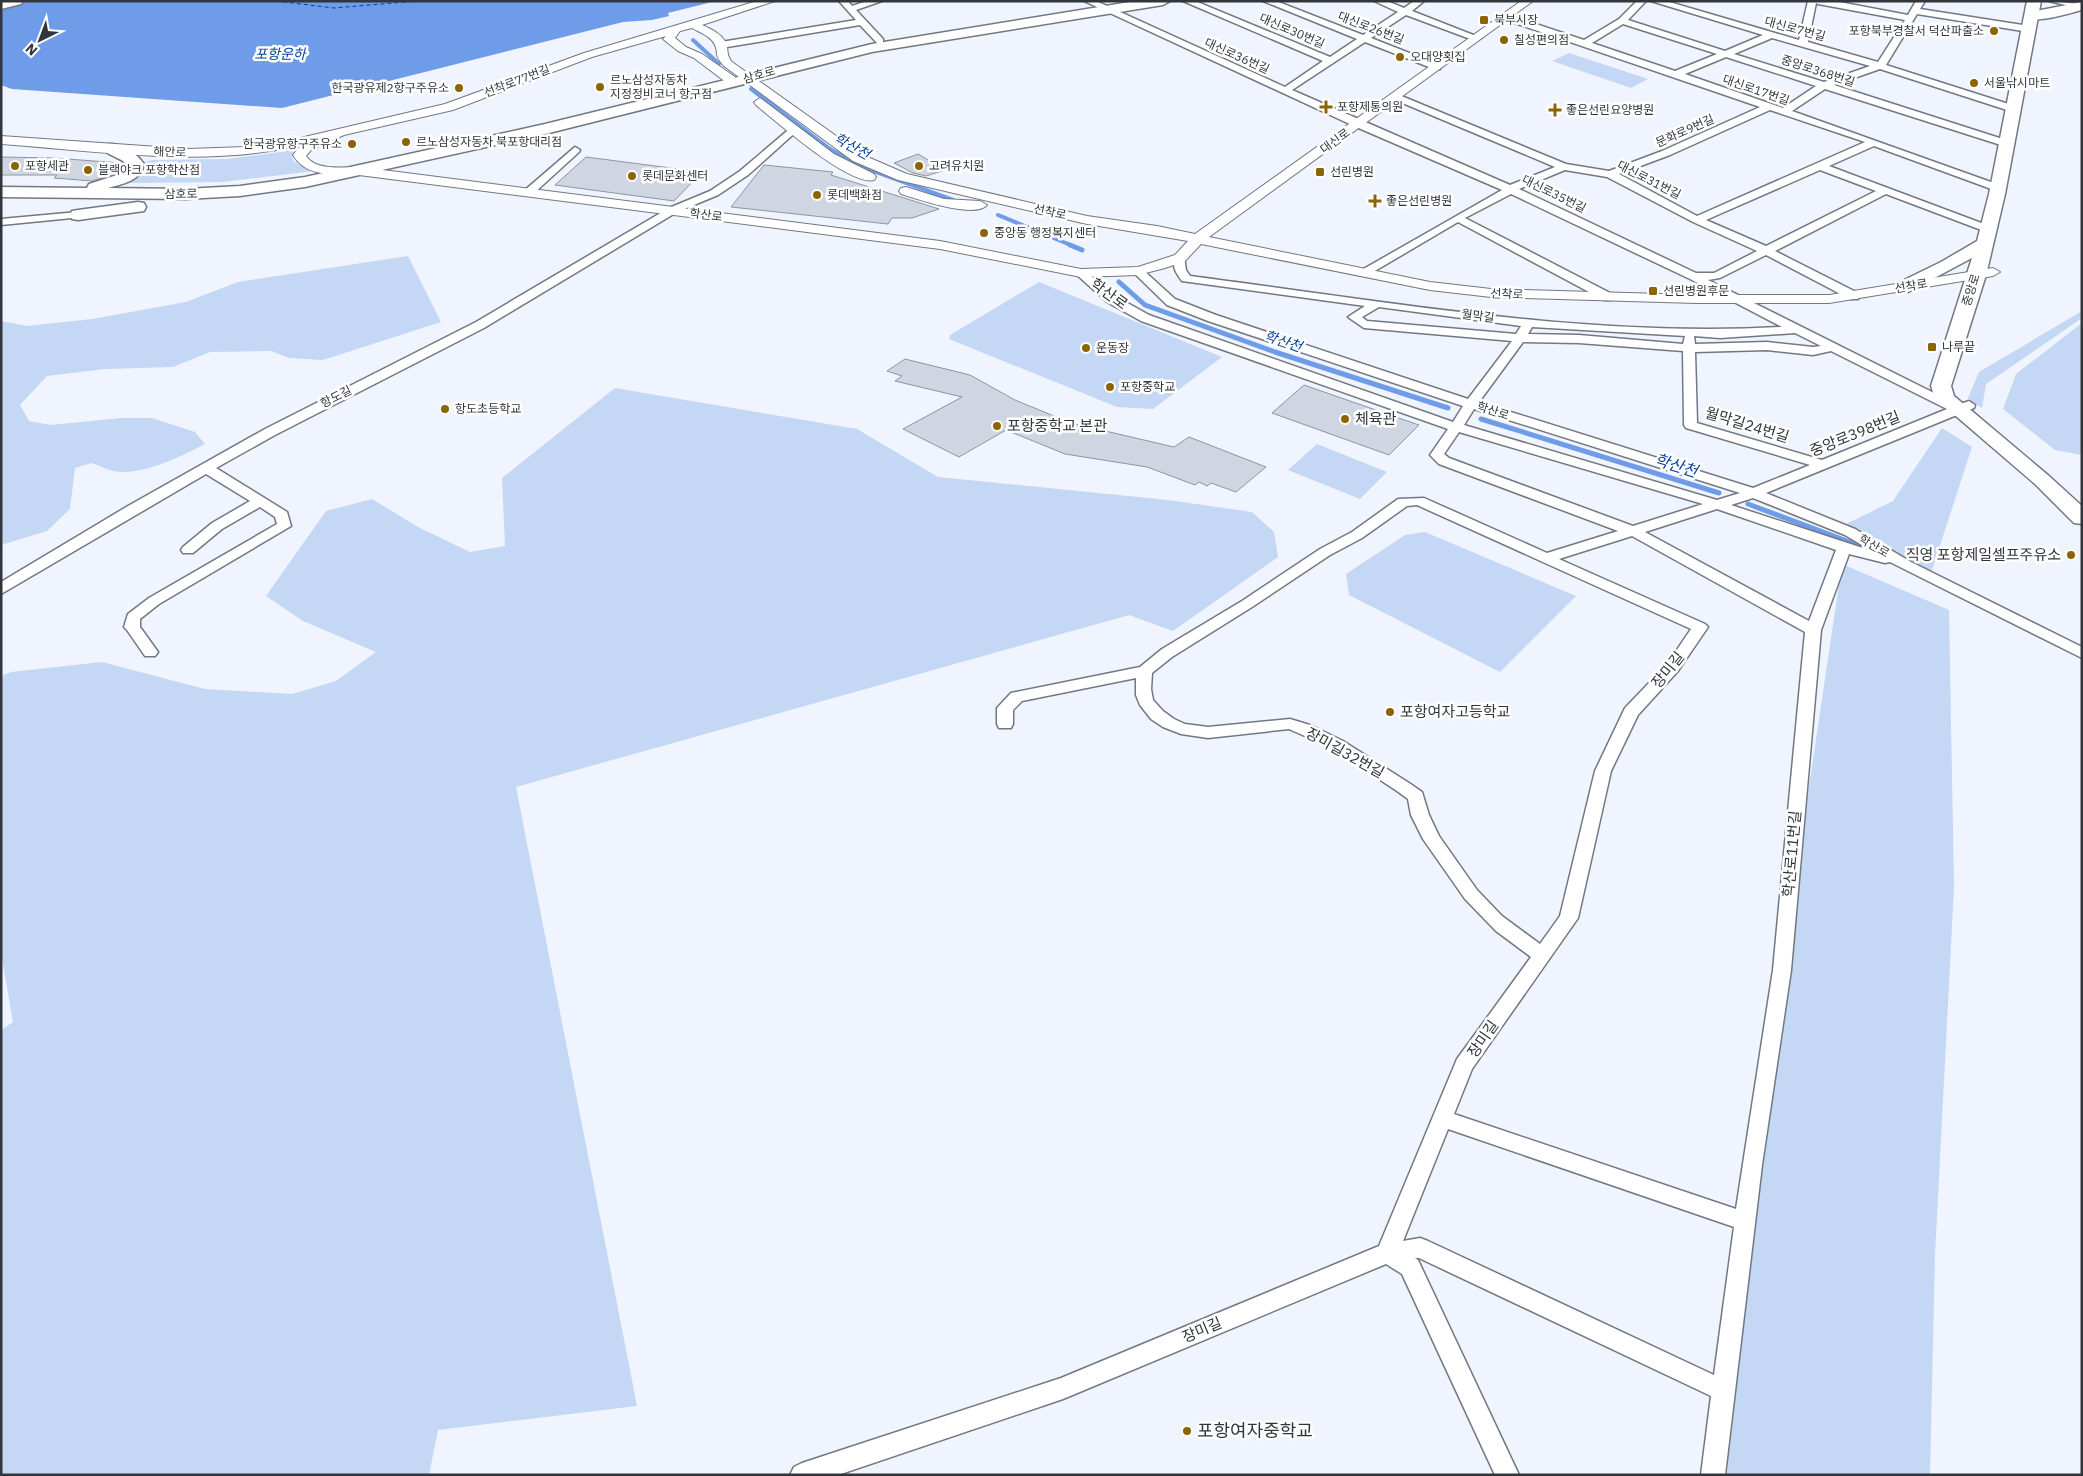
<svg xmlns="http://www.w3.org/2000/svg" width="2083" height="1476" font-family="'IBM Plex Sans','Noto Sans KR',sans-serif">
  <rect width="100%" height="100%" fill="#eff4fe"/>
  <g fill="#c4d7f4">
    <path d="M 1569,53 L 1648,79 L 1631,88 L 1552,61 Z"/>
    <path d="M 295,150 L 292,157 L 294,162 L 314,171 L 222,182 L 126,183 L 142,163 L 152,160 L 227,159 Z"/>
    <path d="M 408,256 L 441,322 L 323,360 L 289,358 L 271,351 L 210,352 L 173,367 L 105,369 L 47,376 L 20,405 L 29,421 L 51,425 L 121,418 L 152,418 L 195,432 L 205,444 C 182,456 140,477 113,471 C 106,469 98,465 91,463 L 75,468 L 70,509 L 47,531 L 1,545 L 1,321 L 27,326 L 92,319 L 186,302 L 238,282 Z"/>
    <path d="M 1039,282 L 1222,357 L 1153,409 L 1117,407 L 949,339 L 950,335 Z"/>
    <path d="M 2082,311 L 2082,318 L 1986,384 L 1982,408 L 1968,398 L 1979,372 Z"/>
    <path d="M 2082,323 L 2082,455 L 2055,450 L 2003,409 L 2016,374 Z"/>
    <path d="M 615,388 L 857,429 L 938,477 L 1168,500 L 1252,512 L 1274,532 L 1278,557 L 1173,631 L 1129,615 L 516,787 L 637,1406 L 438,1430 L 429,1475 L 1,1475 L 1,1030 L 13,1022 L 1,953 L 1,676 L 11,672 L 102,662 L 205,689 L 292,694 L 336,681 L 376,652 L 303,621 L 266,596 L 326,511 L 372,499 L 418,527 L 470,552 L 505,546 L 502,478 Z"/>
    <path d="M 1942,428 L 1972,447 L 1932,570 L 1906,565 L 1840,527 L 1893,501 Z"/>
    <path d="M 1317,444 L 1387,472 L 1360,499 L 1288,470 Z"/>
    <path d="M 1425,532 L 1576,596 L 1500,672 L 1349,595 L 1346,574 L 1405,535 Z"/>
    <path d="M 1842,564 L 1949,610 L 1954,887 L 1935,1255 L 1930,1475 L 1727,1475 L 1736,1280 Z"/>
  </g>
  <path fill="#6e9ce9" d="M 1,1 L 716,1 L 668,13 L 669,16 L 652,20 L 623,22 L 282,108 L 12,89 L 1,85 Z"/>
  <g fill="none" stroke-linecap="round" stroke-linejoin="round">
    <g stroke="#6e9ce9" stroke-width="4">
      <path d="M 693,40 L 719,64"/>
      <path d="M 751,89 L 830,149 L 860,166 L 953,200"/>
      <path d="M 998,215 L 1073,246"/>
    </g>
    <g stroke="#6e9ce9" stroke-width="5">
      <path d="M 1070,245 L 1082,250"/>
      <path d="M 1119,282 L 1145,305 L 1275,352 L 1448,408"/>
      <path d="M 1481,419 L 1719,493"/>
      <path d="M 1748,504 L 1863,547"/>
    </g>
    <path stroke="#084199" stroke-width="1" stroke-dasharray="4 3" stroke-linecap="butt" d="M 276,1 L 334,8 L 417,1"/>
  </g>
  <g fill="#cfd6e1" stroke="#8f95a0">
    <path d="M 918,154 L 945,170 L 926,176 L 913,173 L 894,163 Z"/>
    <path d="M 1,157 L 53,158 L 122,163 L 105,177 L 92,181 L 54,178 L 57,175 L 1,175 Z"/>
    <path d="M 586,157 L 702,172 L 674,201 L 555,185 Z"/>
    <path d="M 764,165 L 833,172 L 831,175 L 939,209 L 912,218 L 892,218 L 888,224 L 731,207 Z"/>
    <path d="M 905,359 L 970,375 L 1015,400 L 1071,423 L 1174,447 L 1189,437 L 1266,467 L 1236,492 L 1211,483 L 1207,486 L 1199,482 L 1195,485 L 1147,467 L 1065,454 L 1006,430 L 959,457 L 903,429 L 962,397 L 895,381 L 902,376 L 887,371 Z"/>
    <path d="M 1304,385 L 1419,425 L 1389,455 L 1272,413 Z"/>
  </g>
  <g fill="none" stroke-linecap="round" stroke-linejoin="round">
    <g stroke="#727882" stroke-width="3">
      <g id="minor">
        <path d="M 839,1 L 848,1 L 852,6 L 867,1 L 882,1 L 856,10 L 883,39 L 883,43 L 877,43 L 860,25 L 721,48 L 716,45 L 721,42 L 856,20 Z"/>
        <path d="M 1084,1 L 1096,1 L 1285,87 L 1323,61 L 1183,1 L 1195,1 L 1330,57 L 1357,39 L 1263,1 L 1276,1 L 1363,35 L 1398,12 L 1374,1 L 1387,1 L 1404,8 L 1414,1 L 1424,1 L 1412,11 L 1481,38 L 1473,40 L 1406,15 L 1371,38 L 1440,65 L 1440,69 L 1434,69 L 1365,42 L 1292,90 L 1510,185 L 1555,167 L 1393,99 L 1393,95 L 1399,95 L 1566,164 L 1609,171 L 1662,151 L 1760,107 L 1503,19 L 1503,15 L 1509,15 L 1584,40 L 1619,19 L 1637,1 L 1646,1 L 1628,20 L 1725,51 L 1763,35 L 1651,1 L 1666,1 L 1799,40 L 1808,1 L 1834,1 L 1908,15 L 1916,1 L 1925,1 L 1920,9 L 2029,26 L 2034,29 L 2029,32 L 1917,14 L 1886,65 L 2018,107 L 2018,111 L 2010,111 L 1880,69 L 1834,85 L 2012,142 L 2012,146 L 2004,146 L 1825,89 L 1792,111 L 2002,186 L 2002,190 L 1994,190 L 1874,146 L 1829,166 L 1992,227 L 1992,231 L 1984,231 L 1886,194 L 1775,251 L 1858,293 L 1858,299 L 1850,299 L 1766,255 L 1720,278 L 1708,280 L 1958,405 L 1969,401 L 1975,405 L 1974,408 L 1766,493 L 1855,529 L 1911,562 L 2082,647 L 2082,658 L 1890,562 L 1885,563 L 1849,554 L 1821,630 L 1791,970 L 1762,1165 L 1725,1475 L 1701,1475 L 1711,1396 L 1419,1258 L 1415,1258 L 1418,1260 L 1519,1475 L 1495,1475 L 1402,1274 L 1386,1264 L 1063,1399 L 838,1475 L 790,1475 L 794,1467 L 802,1463 L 1061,1378 L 1379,1246 L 1457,1059 L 1531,957 L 1496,931 L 1465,899 L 1423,839 L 1411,815 L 1408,799 L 1397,791 L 1332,748 L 1289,729 L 1208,738 L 1181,734 L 1163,727 L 1151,719 L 1140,705 L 1136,695 L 1136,678 L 1022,701 L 1013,710 L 1013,724 L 1011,728 L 999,728 L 997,724 L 997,708 L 1011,693 L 1140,667 L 1162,649 L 1242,601 L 1320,549 L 1352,532 L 1398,499 L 1424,498 L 1547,553 L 1618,531 L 1439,464 L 1430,455 L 1448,429 L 1141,321 L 1107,302 L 1077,275 L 1077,271 L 1085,271 L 1115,296 L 1149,315 L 1453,422 L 1463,406 L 1208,321 L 1167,305 L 1132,271 L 1134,269 L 1142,269 L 1175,299 L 1216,315 L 1468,399 L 1512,341 L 1364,328 L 1348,317 L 1365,306 L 1182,281 C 1176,273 1171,266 1176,256 L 1184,256 L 1186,270 L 1190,276 C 1384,301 1585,338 1782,327 L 1690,279 L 1511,194 L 1465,218 L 1612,294 L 1612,300 L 1604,300 L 1458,222 L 1368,275 L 1360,275 L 1360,271 L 1502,190 L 1354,126 ZM 1816,3 L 1818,4 L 1905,20 L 1878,62 L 1808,42 ZM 1623,24 L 1717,54 L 1675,71 L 1592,43 ZM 1772,38 L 1870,66 L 1824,82 L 1734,54 ZM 1726,57 L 1816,86 L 1783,108 L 1685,74 ZM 1770,110 L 1865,142 L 1697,216 L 1619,174 L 1670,155 ZM 1565,170 L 1607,177 L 1693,222 L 1757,251 L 1714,273 L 1696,273 L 1519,189 ZM 1820,170 L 1876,191 L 1766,246 L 1706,220 ZM 1379,307 L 1521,326 L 1516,334 L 1367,321 L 1362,317 ZM 1532,327 L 1685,336 L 1683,344 L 1579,335 L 1528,334 ZM 1795,333 L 1821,346 L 1813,347 L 1767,342 L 1695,344 L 1694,336 L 1720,338 ZM 1523,342 L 1579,343 L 1683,351 L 1684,425 L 1686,428 L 1810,465 L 1753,488 L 1479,402 ZM 1767,350 L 1813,355 L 1831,351 L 1947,409 L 1822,460 L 1697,423 L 1695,352 ZM 1474,409 L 1740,493 L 1717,500 L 1464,425 ZM 1459,432 L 1703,504 L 1633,526 L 1449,458 L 1444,454 ZM 1753,498 L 1845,535 L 1872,551 L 1731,505 ZM 1417,505 L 1691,629 L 1668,663 L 1625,708 L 1595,771 L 1560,916 L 1540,944 L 1502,916 L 1477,890 L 1439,836 L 1429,815 L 1422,792 L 1409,783 L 1343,741 L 1310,725 L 1290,719 L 1208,727 L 1185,724 L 1174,719 L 1163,711 L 1153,700 L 1151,689 L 1152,673 L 1172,657 L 1252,607 L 1330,555 L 1362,538 L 1407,506 ZM 1717,509 L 1836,550 L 1809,621 L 1645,532 ZM 1632,536 L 1805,632 L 1773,970 L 1736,1209 L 1454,1114 L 1472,1069 L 1578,918 L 1611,771 L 1638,715 L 1678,671 L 1708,627 L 1705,624 L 1559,559 ZM 1448,1129 L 1734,1227 L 1714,1375 L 1428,1241 L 1420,1238 L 1403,1241 Z"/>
        <path d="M 2049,1 L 2079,4 L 2082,5 L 2082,9 Z"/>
        <path d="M 793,126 L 798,129 L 797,131 L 748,175 L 718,195 L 677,212 L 484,328 L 275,435 L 216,468 L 287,512 L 291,526 L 159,604 L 140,619 L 140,627 L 158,652 L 155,656 L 145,656 L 127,630 L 124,627 L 128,614 L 149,598 L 277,524 L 275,517 L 260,507 L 222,529 L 193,553 L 183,553 L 181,550 L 183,547 L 212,523 L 250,501 L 206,474 L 1,594 L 1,582 L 128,506 L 265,429 L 476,322 L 669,208 L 710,191 L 740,171 Z"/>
        <path d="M 575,147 L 580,150 L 579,152 L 533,194 L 525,194 L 525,190 Z"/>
        <path d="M 78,212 L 83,215 L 82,217 L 1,225 L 1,219 Z"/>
      </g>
    </g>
    <g stroke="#727882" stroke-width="2">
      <g id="tertiary">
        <path d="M 757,1 L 775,1 L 702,25 C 711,29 725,35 727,47 C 728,54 727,55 732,62 L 863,155 L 907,174 L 1087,216 L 1157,226 L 1195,234 L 1521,1 L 1533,1 L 1209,237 L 1430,282 L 1491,289 L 1697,295 L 1829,295 L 1993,268 L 2000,272 L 1993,276 L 1829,303 L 1697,303 L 1491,297 L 1430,290 L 1201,244 L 1185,261 L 1165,268 L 1138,275 L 1081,277 L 940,249 L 359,175 C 336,174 306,178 293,155 L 301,145 C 205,168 99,151 1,144 L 1,136 L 187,149 L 246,147 L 283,142 L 445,104 L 584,53 ZM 692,28 C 699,32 711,36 715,45 C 719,55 714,55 724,66 L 853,161 L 898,180 L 1087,224 L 1188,241 L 1175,255 L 1138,267 L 1081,269 L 940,241 L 359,167 C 343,167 316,171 306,156 L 311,150 L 344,135 L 453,110 L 592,57 L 666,36 L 663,39 L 678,51 L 694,58 L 727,83 L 735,83 L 735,77 L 702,54 L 686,47 L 675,38 L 680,31 Z"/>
        <path d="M 760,98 L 834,154 L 874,174 L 876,177 L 874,180 C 849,186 776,121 756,105 L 754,102 Z"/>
        <path d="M 906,187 L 944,199 L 980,201 L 987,205 C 975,219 917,199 901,194 L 899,191 L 901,188 Z"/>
      </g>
    </g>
    <g stroke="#727882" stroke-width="3">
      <path id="secondary" d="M 2082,2 L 2082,10 C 2069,13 2034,25 2025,16 L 2031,12 Z"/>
    </g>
    <g stroke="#727882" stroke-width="3">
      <g id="primary">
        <path d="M 1,1 L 23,1 L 21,4 L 1,9 Z"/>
        <path d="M 1136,1 L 1170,1 L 1163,5 L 872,52 L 545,134 L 305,187 L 240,196 L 185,199 L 1,197 L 1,187 L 87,188 L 89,184 L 120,174 L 128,165 C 120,157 108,156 102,148 L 104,145 C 119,141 136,152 144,164 C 141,181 122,184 108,188 L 185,189 L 240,186 L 305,177 L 545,124 L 872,44 Z"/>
        <path d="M 2027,1 L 2041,1 L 2005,194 L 1986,275 L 1951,386 L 1954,396 L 2049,476 L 2082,506 L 2082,524 L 2074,523 L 2035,484 L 1935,398 L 1931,386 L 1972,258 L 1908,292 L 1896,292 L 1893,288 L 1896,284 L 1941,262 L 1977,241 L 1989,194 Z"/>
        <path d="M 138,202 L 144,203 L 146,207 L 144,211 L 78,220 L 72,219 L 70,215 L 72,211 L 78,210 Z"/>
      </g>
    </g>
    <use href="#minor" fill="#fff" fill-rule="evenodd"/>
    <use href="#tertiary" fill="#fff" fill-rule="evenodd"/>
    <use href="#secondary" fill="#fff" fill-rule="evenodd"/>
    <use href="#primary" fill="#fff" fill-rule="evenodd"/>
  </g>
  <g fill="#8c6305" stroke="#fff" stroke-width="2">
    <rect x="1479" y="15" width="10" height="10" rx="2.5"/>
    <circle cx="1994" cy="31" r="5"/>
    <circle cx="1504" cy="40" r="5"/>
    <circle cx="1400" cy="57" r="5"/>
    <circle cx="1974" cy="83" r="5"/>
    <circle cx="600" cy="87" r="5"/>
    <circle cx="459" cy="88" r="5"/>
    <path d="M1323.5 99.5h5v5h5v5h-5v5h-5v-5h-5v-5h5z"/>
    <path d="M1552.5 102.5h5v5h5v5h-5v5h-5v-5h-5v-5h5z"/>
    <circle cx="406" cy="142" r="5"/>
    <circle cx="352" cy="144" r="5"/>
    <circle cx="15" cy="166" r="5"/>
    <circle cx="919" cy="166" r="5"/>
    <circle cx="88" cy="170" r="5"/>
    <rect x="1315" y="167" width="10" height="10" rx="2.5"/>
    <circle cx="632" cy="176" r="5"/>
    <circle cx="817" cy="195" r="5"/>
    <path d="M1372.5 193.5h5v5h5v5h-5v5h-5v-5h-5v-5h5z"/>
    <circle cx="984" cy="233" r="5"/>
    <rect x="1648" y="286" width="10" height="10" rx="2.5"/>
    <rect x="1927" y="342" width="10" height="10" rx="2.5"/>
    <circle cx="1086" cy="348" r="5"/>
    <circle cx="1110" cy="387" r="5"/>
    <circle cx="445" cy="409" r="5"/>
    <circle cx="1345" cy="419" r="5"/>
    <circle cx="997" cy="426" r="5"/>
    <circle cx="2071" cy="555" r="5"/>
    <circle cx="1390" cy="712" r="5"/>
    <circle cx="1187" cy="1431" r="5"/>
  </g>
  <g text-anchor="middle" stroke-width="5" stroke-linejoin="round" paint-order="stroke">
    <g font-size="12" fill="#323539" stroke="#fff" text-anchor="start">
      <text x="1494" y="24">북부시장</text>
      <text x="1984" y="35" text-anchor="end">포항북부경찰서 덕산파출소</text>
      <text x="1514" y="44">칠성편의점</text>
      <text x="1410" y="61">오대양횟집</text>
      <text x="610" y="84">르노삼성자동차<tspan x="610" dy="14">지정정비코너 항구점</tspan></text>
      <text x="1984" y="87">서울낚시마트</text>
      <text x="449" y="92" text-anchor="end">한국광유제2항구주유소</text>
      <text x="1337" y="111">포항제통의원</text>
      <text x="1566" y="114">좋은선린요양병원</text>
      <text x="416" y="146">르노삼성자동차 북포항대리점</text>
      <text x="342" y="148" text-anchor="end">한국광유항구주유소</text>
      <text x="25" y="170">포항세관</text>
      <text x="929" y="170">고려유치원</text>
      <text x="98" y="174">블랙야크 포항학산점</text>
      <text x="1330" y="176">선린병원</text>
      <text x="642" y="180">롯데문화센터</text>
      <text x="827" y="199">롯데백화점</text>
      <text x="1386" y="205">좋은선린병원</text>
      <text x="994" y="237">중앙동 행정복지센터</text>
      <text x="1663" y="295">선린병원후문</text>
      <text x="1942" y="351">나루끝</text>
      <text x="1096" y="352">운동장</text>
      <text x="1120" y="391">포항중학교</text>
      <text x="455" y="413">항도초등학교</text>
    </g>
    <g font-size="12" fill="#323539" stroke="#fff">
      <text transform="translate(1371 28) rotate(21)" y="4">대신로26번길</text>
      <text transform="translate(1795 29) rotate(15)" y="4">대신로7번길</text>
      <text transform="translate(1292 31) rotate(23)" y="4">대신로30번길</text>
      <text transform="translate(1237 56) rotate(24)" y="4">대신로36번길</text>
      <text transform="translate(1818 71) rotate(18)" y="4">중앙로368번길</text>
      <text transform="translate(759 75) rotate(-16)" y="4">삼호로</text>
      <text transform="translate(517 81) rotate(-21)" y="4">선착로77번길</text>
      <text transform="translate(1756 90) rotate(19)" y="4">대신로17번길</text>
      <text transform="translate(1685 131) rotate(-24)" y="4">문화로9번길</text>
      <text transform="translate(1335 141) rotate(-36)" y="4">대신로</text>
      <text transform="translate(170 152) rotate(2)" y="4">해안로</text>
      <text transform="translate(1649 180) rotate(27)" y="4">대신로31번길</text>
      <text transform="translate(181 194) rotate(-1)" y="4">삼호로</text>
      <text transform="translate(1554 194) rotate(26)" y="4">대신로35번길</text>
      <text transform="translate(1050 212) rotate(12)" y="4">선착로</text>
      <text transform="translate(706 215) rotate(7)" y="4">학산로</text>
      <text transform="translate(1911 286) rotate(-10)" y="4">선착로</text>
      <text transform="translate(1971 290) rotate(-72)" y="4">중앙로</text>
      <text transform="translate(1507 294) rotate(2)" y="4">선착로</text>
      <text transform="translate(1478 316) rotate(7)" y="4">월막길</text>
      <text transform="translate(336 397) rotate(-27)" y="4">항도길</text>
      <text transform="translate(1493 411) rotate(18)" y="4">학산로</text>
      <text transform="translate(1874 546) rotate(30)" y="4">학산로</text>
    </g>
    <g font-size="14" font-style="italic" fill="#084199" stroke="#fff">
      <text x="280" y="59">포항운하</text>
      <text transform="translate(852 146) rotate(29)" y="5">학산천</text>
      <text transform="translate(1283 341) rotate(19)" y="5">학산천</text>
    </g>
    <g font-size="15" fill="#323539" stroke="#fff">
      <text transform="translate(1109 294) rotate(36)" y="5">학산로</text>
      <text transform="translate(1747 425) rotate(17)" y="5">월막길24번길</text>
      <text transform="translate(1855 434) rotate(-22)" y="5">중앙로398번길</text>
      <text transform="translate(1668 670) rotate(-51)" y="5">장미길</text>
      <text transform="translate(1345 753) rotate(29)" y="5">장미길32번길</text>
      <text transform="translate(1792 854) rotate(-85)" y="5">학산로11번길</text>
      <text transform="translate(1483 1039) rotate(-55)" y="5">장미길</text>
      <text transform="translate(1202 1330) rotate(-23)" y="5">장미길</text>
    </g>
    <g font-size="15" fill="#323539" stroke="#fff" text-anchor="start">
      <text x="1355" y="424">체육관</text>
      <text x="1007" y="431">포항중학교 본관</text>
      <text x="2061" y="560" text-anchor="end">직영 포항제일셀프주유소</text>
      <text x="1400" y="717">포항여자고등학교</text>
    </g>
    <g font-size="16" font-style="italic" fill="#084199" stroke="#fff">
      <text transform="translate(1676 465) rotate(17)" y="6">학산천</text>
    </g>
    <g font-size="18" fill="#323539" stroke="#fff" text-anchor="start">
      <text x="1197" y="1437">포항여자중학교</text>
    </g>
  </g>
  <rect width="2083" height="1476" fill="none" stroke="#323539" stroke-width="5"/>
  <g transform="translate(40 40) rotate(222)" stroke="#ffffff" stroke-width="4" paint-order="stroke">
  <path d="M0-4L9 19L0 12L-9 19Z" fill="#323539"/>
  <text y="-8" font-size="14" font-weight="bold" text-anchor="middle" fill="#323539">N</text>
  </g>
</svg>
